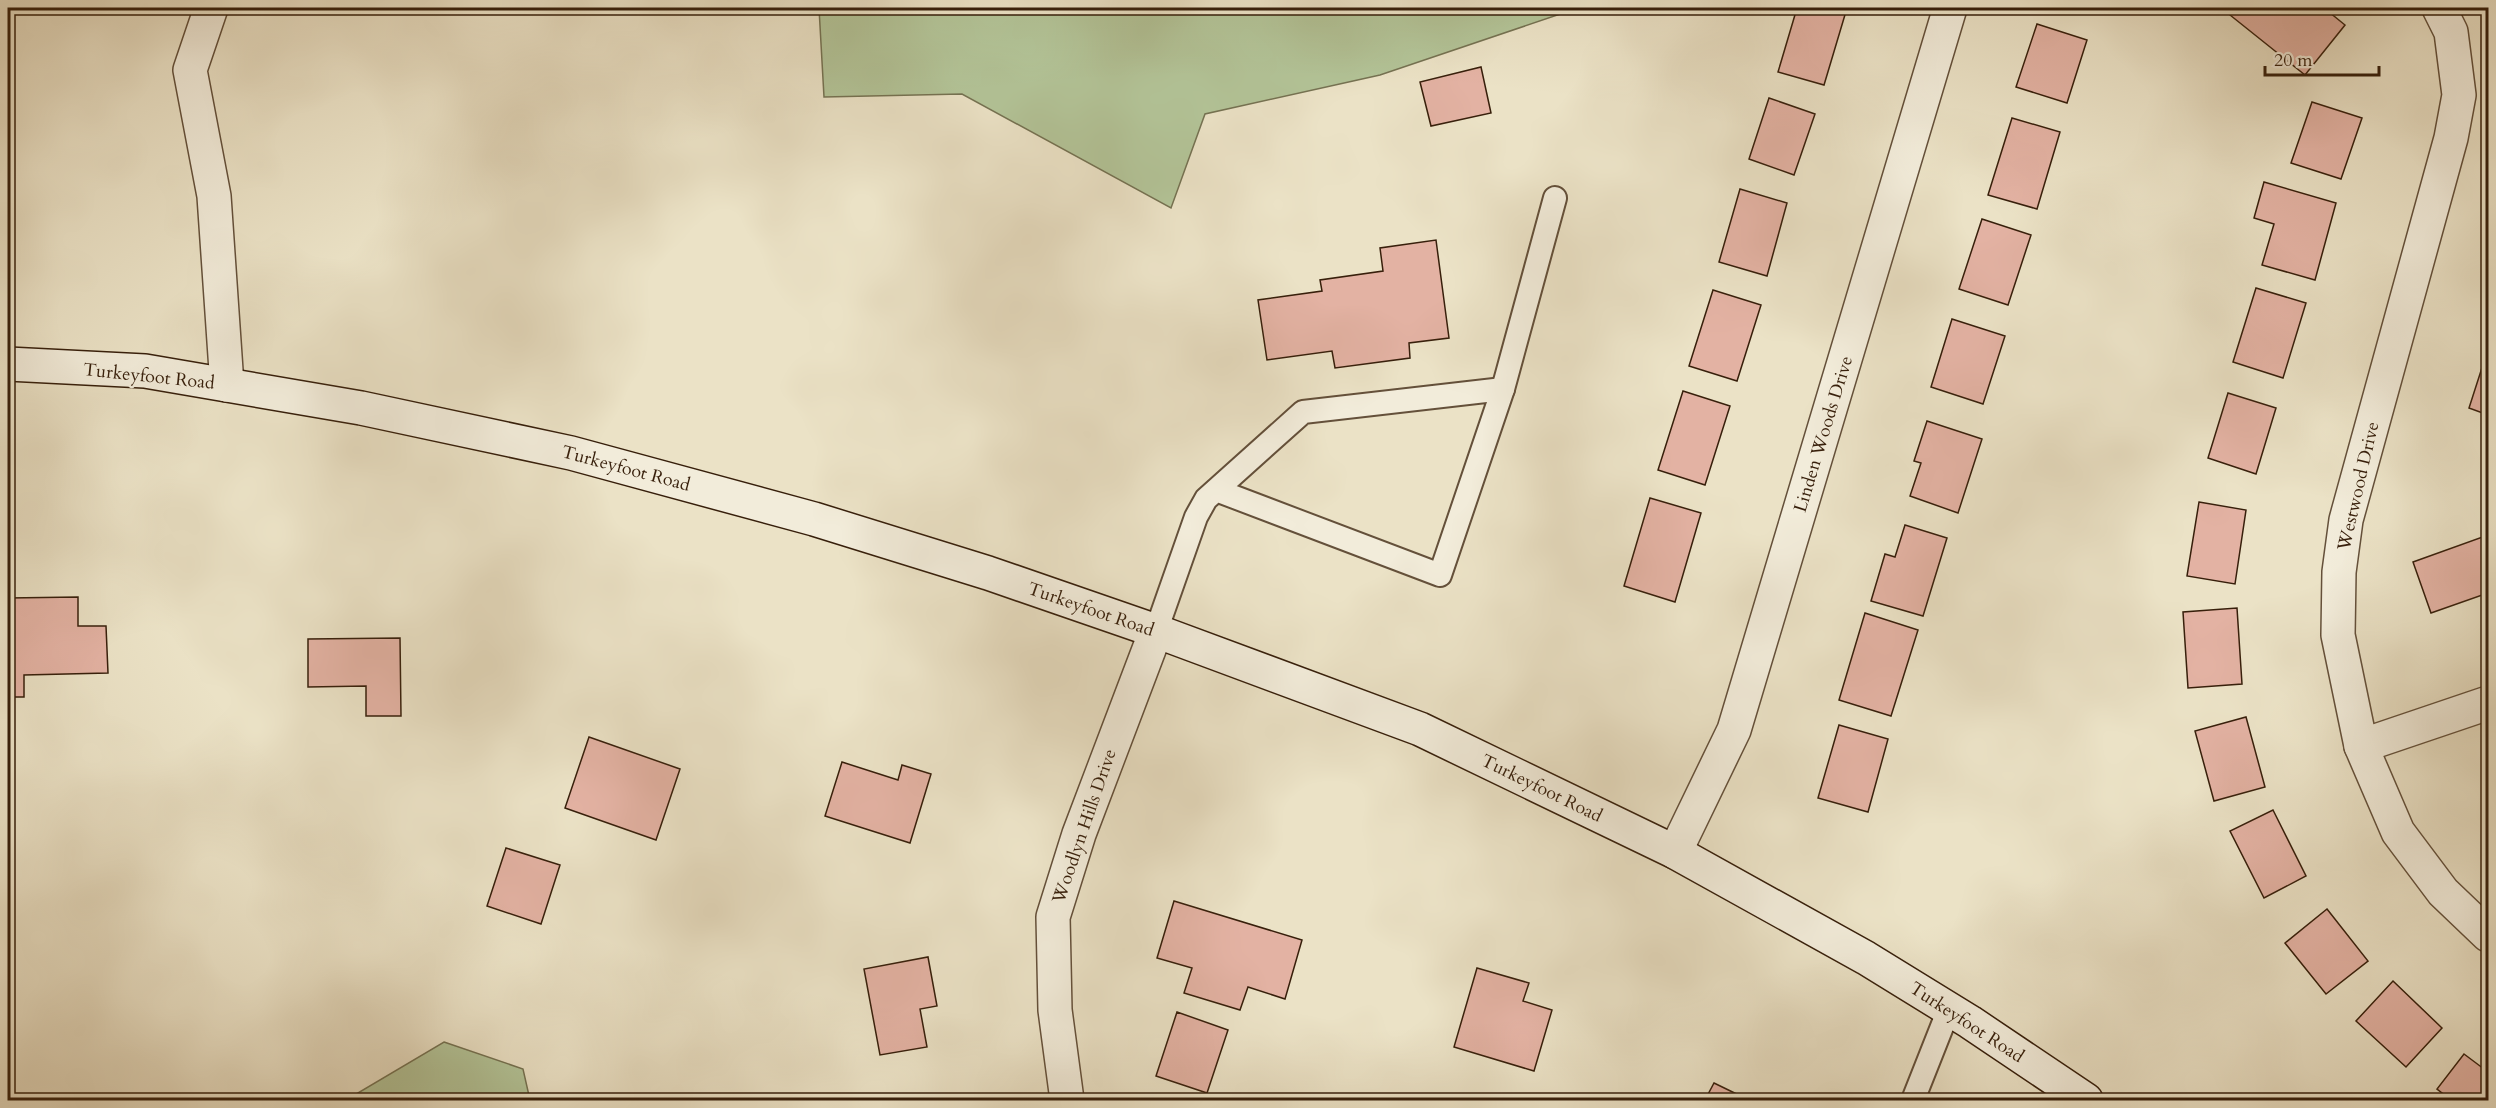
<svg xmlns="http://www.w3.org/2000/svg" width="2496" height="1108" font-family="Cardo,serif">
  <rect width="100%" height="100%" fill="#ebe2c6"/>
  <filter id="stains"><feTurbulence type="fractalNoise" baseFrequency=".00333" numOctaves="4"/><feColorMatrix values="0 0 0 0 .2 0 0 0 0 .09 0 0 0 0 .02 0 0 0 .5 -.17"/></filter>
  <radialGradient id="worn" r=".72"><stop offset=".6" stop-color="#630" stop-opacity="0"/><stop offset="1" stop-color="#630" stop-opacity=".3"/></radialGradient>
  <g fill="#b3c498" stroke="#757252" stroke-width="1.5">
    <path d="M 819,8 L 1578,8 L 1380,75 L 1205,114 L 1171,208 L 962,94 L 824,97 Z"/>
    <path d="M 444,1042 L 523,1069 L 530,1100 L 346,1100 Z"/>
  </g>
  <g fill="#e3b2a3" stroke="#371f0b" stroke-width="1.5">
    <path d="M 1797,8 L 1847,8 L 1824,85 L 1778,72 Z"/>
    <path d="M 2074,8 L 2094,8 L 2092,13 Z"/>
    <path d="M 2236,8 L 2324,8 L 2345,25 L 2305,75 L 2230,15 Z"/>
    <path d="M 2037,24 L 2087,40 L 2067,103 L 2016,87 Z"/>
    <path d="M 1481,67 L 1491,113 L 1431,126 L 1420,82 Z"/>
    <path d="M 1769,98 L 1815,114 L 1794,175 L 1749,159 Z"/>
    <path d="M 2312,102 L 2362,118 L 2341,179 L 2291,163 Z"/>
    <path d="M 2012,118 L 2060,132 L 2037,209 L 1988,195 Z"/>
    <path d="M 2264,182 L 2336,203 L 2315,280 L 2262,265 L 2274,224 L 2254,218 Z"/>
    <path d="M 1740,189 L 1787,203 L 1767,276 L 1719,262 Z"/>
    <path d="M 1982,219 L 2031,235 L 2008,305 L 1959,289 Z"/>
    <path d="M 1436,240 L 1449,338 L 1409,343 L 1410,358 L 1335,368 L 1332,351 L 1267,360 L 1258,300 L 1322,291 L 1320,280 L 1383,271 L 1380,248 Z"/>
    <path d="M 2256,288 L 2306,303 L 2283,378 L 2233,362 Z"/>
    <path d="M 1713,290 L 1761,305 L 1737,381 L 1689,366 Z"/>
    <path d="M 1952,319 L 2005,336 L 1983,404 L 1931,387 Z"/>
    <path d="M 2488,349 L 2488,415 L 2469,408 Z"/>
    <path d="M 1683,391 L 1730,406 L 1705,485 L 1658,470 Z"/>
    <path d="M 2228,393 L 2276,408 L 2256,474 L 2208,458 Z"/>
    <path d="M 1927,421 L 1982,439 L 1958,513 L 1910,496 L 1921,463 L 1914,461 Z"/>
    <path d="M 1650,498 L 1701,513 L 1675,602 L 1624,586 Z"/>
    <path d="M 2199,502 L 2246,510 L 2235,584 L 2187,576 Z"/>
    <path d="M 1905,525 L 1947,538 L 1923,616 L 1871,601 L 1885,554 L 1895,557 Z"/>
    <path d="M 2488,535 L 2488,593 L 2431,613 L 2413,562 Z"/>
    <path d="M 78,597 L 78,626 L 106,626 L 108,673 L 24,675 L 24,697 L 8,697 L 8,598 Z"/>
    <path d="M 2237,608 L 2242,684 L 2188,688 L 2183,612 Z"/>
    <path d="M 1865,613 L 1918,630 L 1891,716 L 1839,700 Z"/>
    <path d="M 400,638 L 401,716 L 366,716 L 366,686 L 308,687 L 308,639 Z"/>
    <path d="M 2246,717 L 2265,787 L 2214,801 L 2195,731 Z"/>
    <path d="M 1839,725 L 1888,739 L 1868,812 L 1818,798 Z"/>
    <path d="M 589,737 L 680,769 L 656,840 L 565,808 Z"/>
    <path d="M 842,762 L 898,780 L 902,765 L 931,774 L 910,843 L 825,816 Z"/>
    <path d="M 2273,810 L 2306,876 L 2264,898 L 2230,831 Z"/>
    <path d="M 506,848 L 560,865 L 541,924 L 487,906 Z"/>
    <path d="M 1174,901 L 1302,940 L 1285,999 L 1248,987 L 1240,1010 L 1184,993 L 1192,968 L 1157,958 Z"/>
    <path d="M 2327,909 L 2368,961 L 2326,994 L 2285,943 Z"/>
    <path d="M 928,957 L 937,1006 L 920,1009 L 927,1047 L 880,1055 L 864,969 Z"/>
    <path d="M 1477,968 L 1529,983 L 1523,1001 L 1552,1010 L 1534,1071 L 1454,1047 Z"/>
    <path d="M 2393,981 L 2442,1028 L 2406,1067 L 2356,1021 Z"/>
    <path d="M 1177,1012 L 1228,1030 L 1207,1093 L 1156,1076 Z"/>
    <path d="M 2464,1054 L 2488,1072 L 2488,1100 L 2451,1100 L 2437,1089 Z"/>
    <path d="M 1714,1083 L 1749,1100 L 1705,1100 Z"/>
  </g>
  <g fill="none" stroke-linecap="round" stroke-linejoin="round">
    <g stroke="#64503a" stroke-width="26">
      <g id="service">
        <path d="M 1503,389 L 1555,198"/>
        <path d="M 1156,631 L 1196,517 L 1206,499 L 1303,412 L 1503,389 L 1440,575 L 1216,490"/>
        <path d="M 1913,1100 L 1949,1009"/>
      </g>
    </g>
    <g stroke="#64503a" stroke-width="36">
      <g id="minor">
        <path d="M 211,8 L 190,70 L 214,196 L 227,385"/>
        <path d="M 2439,8 L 2451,32 L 2459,95 L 2451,138 L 2346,520 L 2339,572 L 2338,635 L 2361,746 L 2398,832 L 2443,892 L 2488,935"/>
        <path d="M 2361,746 L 2488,703"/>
        <path d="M 1675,852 L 1734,730 L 1950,8"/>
        <path d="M 1067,1100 L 1055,1010 L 1053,917 L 1079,834 L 1156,631"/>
      </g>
    </g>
    <g stroke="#371f0b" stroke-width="36">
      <path id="secondary" d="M 8,364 L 145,371 L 361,408 L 571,453 L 814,519 L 988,573 L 1156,631 L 1420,729 L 1675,852 L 1866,958 L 1970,1022 L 2086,1100"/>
    </g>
    <use href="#service" stroke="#f2ecda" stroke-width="22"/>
    <use href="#minor" stroke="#f2ecda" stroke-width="33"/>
    <use href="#secondary" stroke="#f2ecda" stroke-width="33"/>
  </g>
  <g text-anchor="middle" stroke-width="5" stroke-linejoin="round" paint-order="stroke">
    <g font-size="18" fill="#371f0b" stroke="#f2ecda">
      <text transform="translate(149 376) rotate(6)" y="6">Turkeyfoot Road</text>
      <text transform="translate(1823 434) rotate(-73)" y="6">Linden Woods Drive</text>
      <text transform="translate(626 468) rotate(15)" y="6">Turkeyfoot Road</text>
      <text transform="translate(2358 486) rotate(-77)" y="6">Westwood Drive</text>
      <text transform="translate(1091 609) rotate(19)" y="6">Turkeyfoot Road</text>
      <text transform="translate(1542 788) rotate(26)" y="6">Turkeyfoot Road</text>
      <text transform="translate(1084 826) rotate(-71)" y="6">Woodlyn Hills Drive</text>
      <text transform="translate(1967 1022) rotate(33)" y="6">Turkeyfoot Road</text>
    </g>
  </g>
  <rect width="2496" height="1108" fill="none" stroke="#ebe2c6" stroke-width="30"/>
  <rect x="9" y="9" width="2478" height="1090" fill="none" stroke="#371f0b" stroke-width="3"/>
  <rect x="15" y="15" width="2466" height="1078" fill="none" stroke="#371f0b" stroke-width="1.5"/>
  <path d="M2265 66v9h114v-9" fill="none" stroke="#371f0b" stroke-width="3"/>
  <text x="2274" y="66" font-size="18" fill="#371f0b" stroke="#f2ecda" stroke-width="4.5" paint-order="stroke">20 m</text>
  <rect width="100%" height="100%" filter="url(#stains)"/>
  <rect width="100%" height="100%" fill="url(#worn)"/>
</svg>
